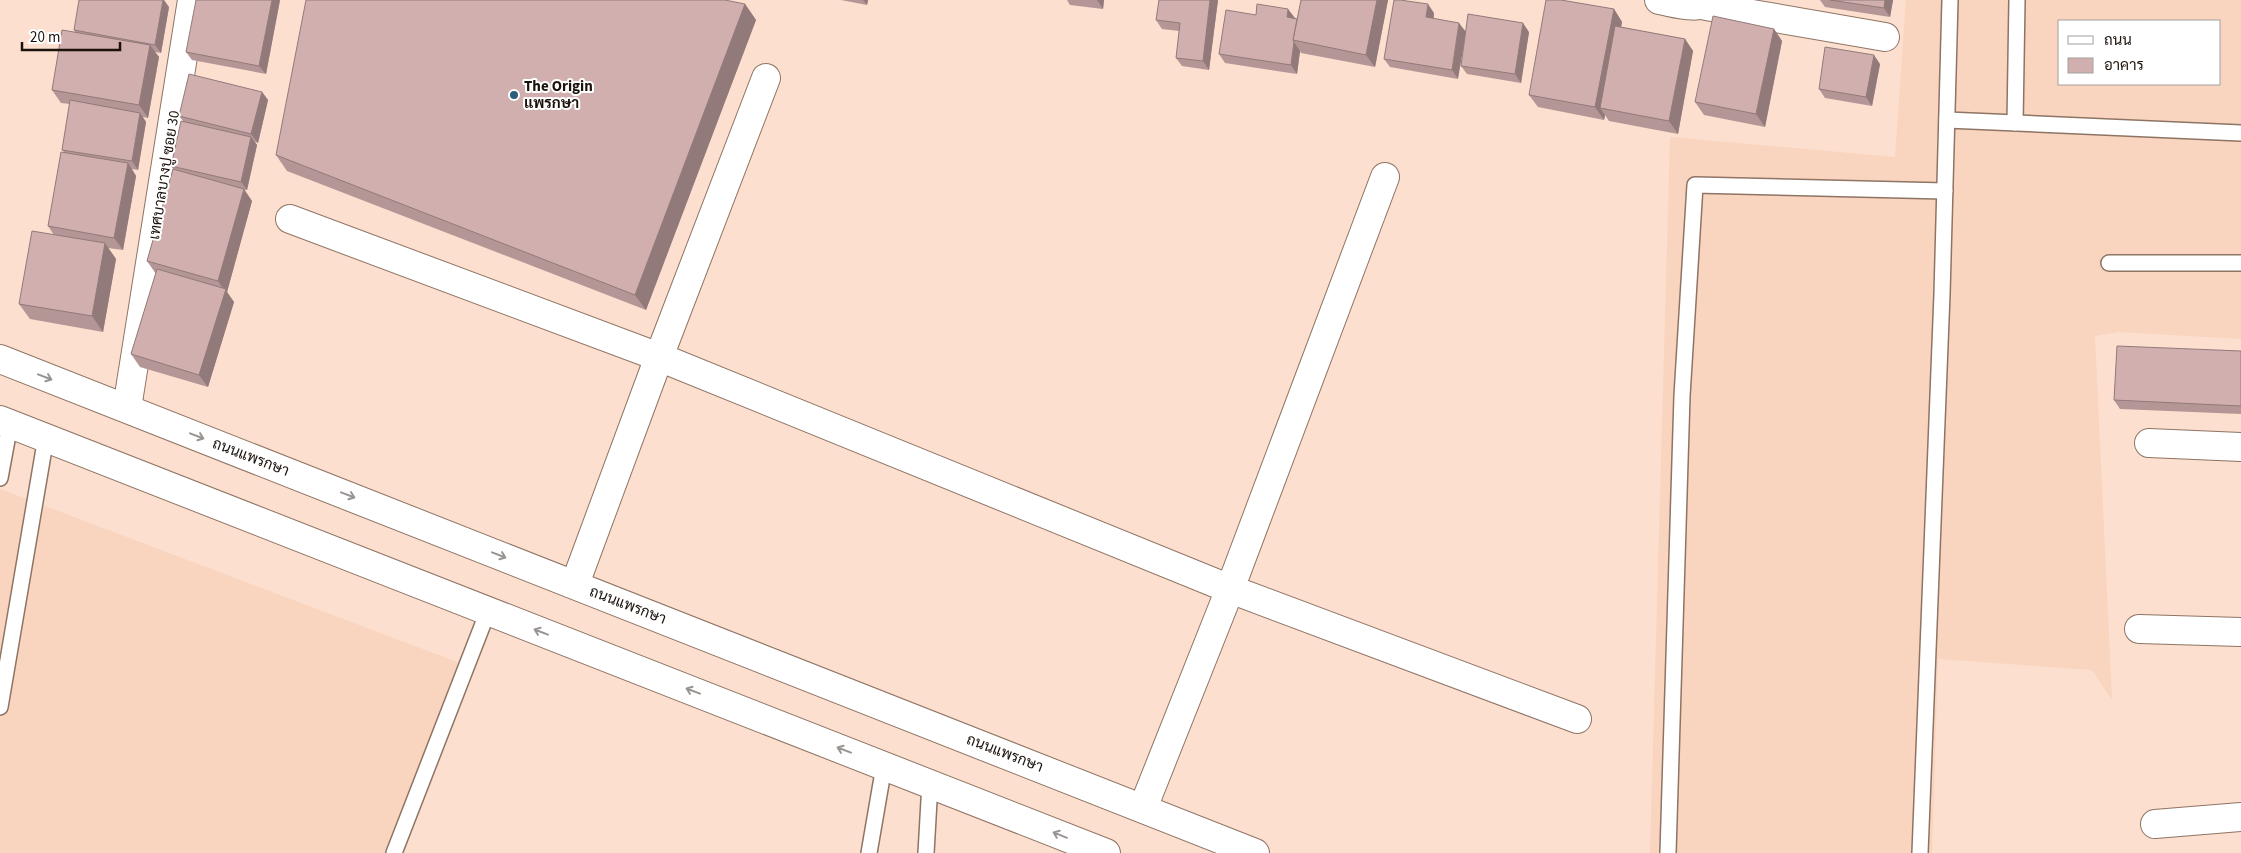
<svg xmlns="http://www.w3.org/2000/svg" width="2241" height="853" font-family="'Source Sans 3',Sarabun,sans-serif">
  <rect width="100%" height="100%" fill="#fcdfce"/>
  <g fill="#f9d4bf" fill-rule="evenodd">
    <path d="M 1906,0 L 2241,0 L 2241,339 L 2118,332 L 2095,336 L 2112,700 L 2092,670 L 1938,659 L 1932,853 L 1650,853 L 1670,137 L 1895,157 ZM 2060,21 L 2220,21 L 2220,84 L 2060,84 Z"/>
    <path d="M 0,489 L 465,665 L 401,853 L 0,853 Z"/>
  </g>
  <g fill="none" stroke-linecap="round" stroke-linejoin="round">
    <g stroke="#8e7464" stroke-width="18">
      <g id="lane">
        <path d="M 1947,120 L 2241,133"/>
        <path d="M 2015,123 L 2017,0"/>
        <path d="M 2109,263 L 2241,263"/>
        <path d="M 0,478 L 10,424"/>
        <path d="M 0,707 L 46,437"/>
        <path d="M 394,853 L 488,611"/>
        <path d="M 869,853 L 884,766"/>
        <path d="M 926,853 L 930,783"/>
        <path d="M 1668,853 L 1682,396 L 1695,185 L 1945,191"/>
        <path d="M 1920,853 L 1942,294 L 1950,0"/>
      </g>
    </g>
    <g stroke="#8e7464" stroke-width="30">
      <g id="street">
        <path d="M 1659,0 C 1676,3 1698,11 1713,0"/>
        <path d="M 1706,6 L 1885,37"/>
        <path d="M 290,219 L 659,357 L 1230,589 L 1577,719"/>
        <path d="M 127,408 L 192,0"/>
        <path d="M 2149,443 L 2241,447"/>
        <path d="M 575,584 L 659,357 L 766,78"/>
        <path d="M 2139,629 L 2241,632"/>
        <path d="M 1143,808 L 1230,589 L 1385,177"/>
        <path d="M 2155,824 L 2241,817"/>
      </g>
    </g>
    <g stroke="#8e7464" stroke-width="30">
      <g id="secondary">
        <path d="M 0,359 L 1255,853"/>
        <path d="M 0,420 L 1106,853"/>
      </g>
    </g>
    <use href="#lane" stroke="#fff" stroke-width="15"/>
    <use href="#street" stroke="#fff" stroke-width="28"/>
    <use href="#secondary" stroke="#fff" stroke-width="28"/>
  </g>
  <g fill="#b49696">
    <path d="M 280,0 L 266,74 L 192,60 L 186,52 Z"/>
    <path d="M 841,0 L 868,0 L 867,5 Z"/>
    <path d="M 1067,0 L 1104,0 L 1103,9 L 1070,5 Z"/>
    <path d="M 1218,0 L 1209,70 L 1182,66 L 1176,58 L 1179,31 L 1162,29 L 1156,20 Z"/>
    <path d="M 1301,0 L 1388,0 L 1375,67 L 1301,53 L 1300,51 L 1297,74 L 1225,63 L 1219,54 L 1256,15 L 1295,18 L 1297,19 Z"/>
    <path d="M 1820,0 L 1893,0 L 1890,17 L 1825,7 Z"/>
    <path d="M 745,4 L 756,20 L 646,310 L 287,171 L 276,155 Z"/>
    <path d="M 169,7 L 161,53 L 155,52 L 159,57 L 148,118 L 143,117 L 146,122 L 138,170 L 132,169 L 136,176 L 123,250 L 108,248 L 116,259 L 103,332 L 30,319 L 19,304 L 54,235 L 48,226 L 64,152 L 62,150 L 70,104 L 61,103 L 52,90 L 75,32 L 74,30 Z"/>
    <path d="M 1614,9 L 1622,22 L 1621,27 L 1685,39 L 1693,51 L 1678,134 L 1609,121 L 1605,115 L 1604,120 L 1538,107 L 1529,95 Z"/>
    <path d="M 1434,13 L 1434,18 L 1458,79 L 1390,67 L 1384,59 Z"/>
    <path d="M 1774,29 L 1782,41 L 1765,127 L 1704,115 L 1695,102 Z"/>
    <path d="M 1529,32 L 1521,83 L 1467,74 L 1461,66 Z"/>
    <path d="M 1880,64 L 1872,106 L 1825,98 L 1819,89 Z"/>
    <path d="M 262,92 L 268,100 L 258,143 L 255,142 L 257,145 L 247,190 L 244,190 L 252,201 L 227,292 L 234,302 L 208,387 L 140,367 L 131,354 L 156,274 L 147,261 L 173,169 L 171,166 L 183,121 L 179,116 Z"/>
    <path d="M 2241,351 L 2241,414 L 2120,409 L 2114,400 Z"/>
  </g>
  <g fill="#927a7a">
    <path d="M 163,0 L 164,0 L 169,7 L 161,53 L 155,45 Z"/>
    <path d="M 272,0 L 280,0 L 266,74 L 259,66 Z"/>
    <path d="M 863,0 L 868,0 L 867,5 Z"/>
    <path d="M 1097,0 L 1104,0 L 1103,9 Z"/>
    <path d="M 1210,0 L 1218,0 L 1209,70 L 1203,61 Z"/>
    <path d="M 1377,0 L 1388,0 L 1375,67 L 1366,55 Z"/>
    <path d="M 1885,0 L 1893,0 L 1890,17 L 1884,8 Z"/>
    <path d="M 745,4 L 756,20 L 646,310 L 635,295 Z"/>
    <path d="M 1428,4 L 1434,13 L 1432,26 L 1426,17 Z"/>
    <path d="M 1288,9 L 1295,18 L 1294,26 L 1287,17 Z"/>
    <path d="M 1614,9 L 1622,22 L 1606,110 L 1600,108 L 1605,115 L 1604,120 L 1595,107 Z"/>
    <path d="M 1459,23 L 1466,32 L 1458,79 L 1452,70 Z"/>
    <path d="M 1523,23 L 1529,32 L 1521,83 L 1515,74 Z"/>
    <path d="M 1774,29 L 1782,41 L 1765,127 L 1756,114 Z"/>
    <path d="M 1685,39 L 1693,51 L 1678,134 L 1669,121 Z"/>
    <path d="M 1294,42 L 1300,51 L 1297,74 L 1291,65 Z"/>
    <path d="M 150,45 L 159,57 L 148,118 L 139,105 Z"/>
    <path d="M 1874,55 L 1880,64 L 1872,106 L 1866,97 Z"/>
    <path d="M 262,92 L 268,100 L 258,143 L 251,134 Z"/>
    <path d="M 140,113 L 146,122 L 138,170 L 132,161 Z"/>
    <path d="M 251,137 L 257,145 L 247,190 L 241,182 Z"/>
    <path d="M 128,163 L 136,176 L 123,250 L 114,238 Z"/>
    <path d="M 244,189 L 252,201 L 227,292 L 234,302 L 208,387 L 199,375 L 225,291 L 218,281 Z"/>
    <path d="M 105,243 L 116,259 L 103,332 L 92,316 Z"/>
  </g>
  <g fill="#d1afaf" stroke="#927a7a">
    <path d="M 79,0 L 163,0 L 155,45 L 74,30 Z"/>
    <path d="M 196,0 L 272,0 L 259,66 L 186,52 Z"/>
    <path d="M 306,0 L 725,0 L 745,4 L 635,295 L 276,155 Z"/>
    <path d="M 1159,0 L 1210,0 L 1203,61 L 1176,58 L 1180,23 L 1156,20 Z"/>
    <path d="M 1301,0 L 1377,0 L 1366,55 L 1293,40 Z"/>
    <path d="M 1394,0 L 1400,0 L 1428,4 L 1426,17 L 1459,23 L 1452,70 L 1384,59 Z"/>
    <path d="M 1546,0 L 1561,0 L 1614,9 L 1595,107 L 1529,95 Z"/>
    <path d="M 1830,0 L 1885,0 L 1884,8 Z"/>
    <path d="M 1257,4 L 1288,9 L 1287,17 L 1297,19 L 1293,40 L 1294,42 L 1291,65 L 1219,54 L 1226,10 L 1256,15 Z"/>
    <path d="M 1468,14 L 1523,23 L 1515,74 L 1461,66 Z"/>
    <path d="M 1713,16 L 1774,29 L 1756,114 L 1695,102 Z"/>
    <path d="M 1615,26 L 1685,39 L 1669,121 L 1600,108 Z"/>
    <path d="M 62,30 L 150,45 L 139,105 L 52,90 Z"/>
    <path d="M 1825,47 L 1874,55 L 1866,97 L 1819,89 Z"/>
    <path d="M 189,74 L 262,92 L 251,134 L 179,116 Z"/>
    <path d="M 70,100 L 140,113 L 132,161 L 62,150 Z"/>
    <path d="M 181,121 L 251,137 L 241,182 L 171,166 Z"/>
    <path d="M 61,152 L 128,163 L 114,238 L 48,226 Z"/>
    <path d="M 173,169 L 244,189 L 218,281 L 147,261 Z"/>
    <path d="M 32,231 L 105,243 L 92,316 L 19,304 Z"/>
    <path d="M 157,269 L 226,289 L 199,375 L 131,354 Z"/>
    <path d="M 2117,346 L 2241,351 L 2241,406 L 2114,400 Z"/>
  </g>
  <defs><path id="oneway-shaft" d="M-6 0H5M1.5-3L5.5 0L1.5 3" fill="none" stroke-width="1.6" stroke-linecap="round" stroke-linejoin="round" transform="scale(1.25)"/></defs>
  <g stroke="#999492">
    <use href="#oneway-shaft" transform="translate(45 377) rotate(21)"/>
    <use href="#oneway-shaft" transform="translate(197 436) rotate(21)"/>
    <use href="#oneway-shaft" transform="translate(348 495) rotate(21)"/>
    <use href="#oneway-shaft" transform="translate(499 555) rotate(21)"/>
    <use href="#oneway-shaft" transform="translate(541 632) rotate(-159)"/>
    <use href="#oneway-shaft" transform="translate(693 691) rotate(-159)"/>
    <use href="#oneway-shaft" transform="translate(844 750) rotate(-159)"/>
    <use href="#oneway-shaft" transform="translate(1060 835) rotate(-158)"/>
  </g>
  <circle fill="#2c5d7b" stroke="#fff" stroke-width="2" cx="514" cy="95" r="5"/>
  <g text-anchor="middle" stroke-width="4" stroke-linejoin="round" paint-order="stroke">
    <g font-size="15" font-weight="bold" fill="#1c120c" stroke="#fff" text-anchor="start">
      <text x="524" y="91">The Origin<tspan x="524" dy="17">แพรกษา</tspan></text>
    </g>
    <g font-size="15" fill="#1c120c" stroke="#fff">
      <text transform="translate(164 175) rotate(-81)" y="5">เทศบาลบางปู ซอย 30</text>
      <text transform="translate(251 457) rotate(21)" y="5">ถนนแพรกษา</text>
      <text transform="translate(628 605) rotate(21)" y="5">ถนนแพรกษา</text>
      <text transform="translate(1005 753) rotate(21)" y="5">ถนนแพรกษา</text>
    </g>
  </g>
  <rect x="2058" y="20" width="162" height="65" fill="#ffffff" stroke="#a4a09e"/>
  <rect x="2068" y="36" width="25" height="8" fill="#ffffff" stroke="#a4a09e"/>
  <text x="2104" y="45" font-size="15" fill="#1c120c">ถนน</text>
  <rect x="2068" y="58" width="25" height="15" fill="#d1afaf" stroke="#a4a09e"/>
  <text x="2104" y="70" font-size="15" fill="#1c120c">อาคาร</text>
  <path d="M22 42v8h98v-8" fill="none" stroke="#1c120c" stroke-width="2.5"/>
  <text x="30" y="42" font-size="15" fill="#1c120c" stroke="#ffffff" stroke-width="4" paint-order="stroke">20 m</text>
</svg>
